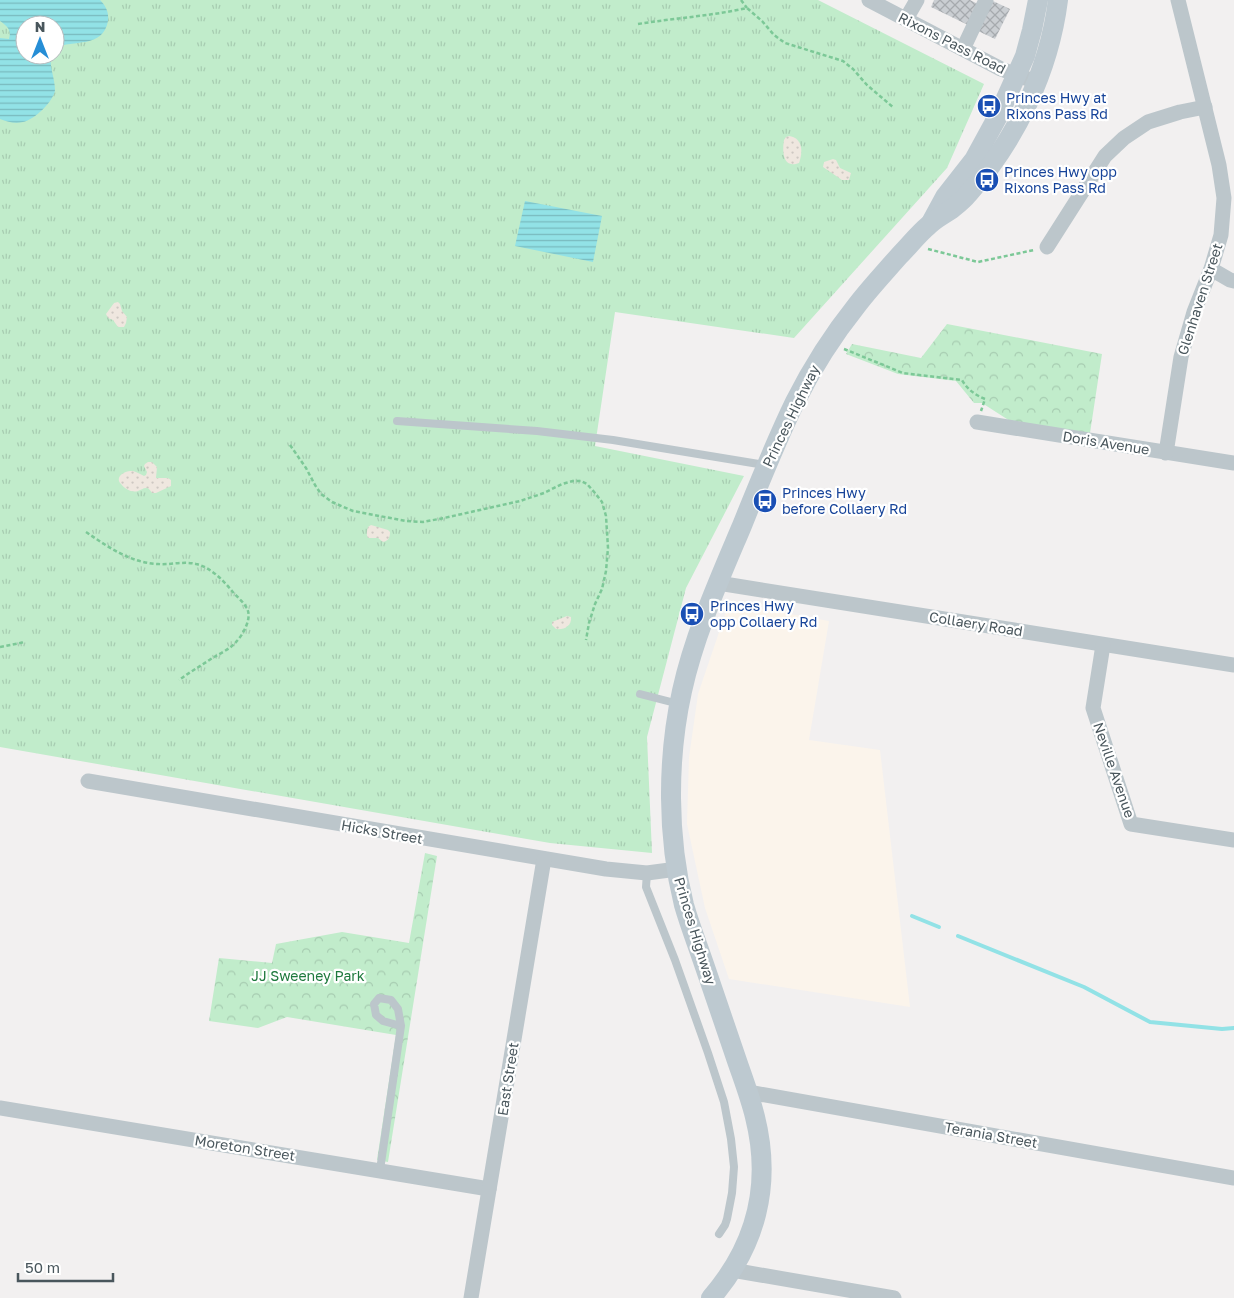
<svg xmlns="http://www.w3.org/2000/svg" width="1234" height="1298" font-family="'Golos Text',sans-serif">
  <defs>
    <pattern id="grass-tufts" width="24" height="20" patternUnits="userSpaceOnUse" patternTransform="scale(1.25)"><rect width="24" height="20" fill="#c1eccb"/><path d="M3 7l-1-3M5 7V3M7 7l1-3M15 17l-1-3M17 17v-4M19 17l1-3" fill="none" stroke="#a7ccb1"/></pattern>
    <pattern id="sand-dots" width="8" height="8" patternUnits="userSpaceOnUse" patternTransform="scale(1.25)"><rect width="8" height="8" fill="#efe7df"/><path d="M2 2h.1M6 6h.1" fill="none" stroke="#cec8c2" stroke-width="1.8" stroke-linecap="round"/></pattern>
    <pattern id="park-crowns" width="20" height="18" patternUnits="userSpaceOnUse" patternTransform="scale(1.25)"><rect width="20" height="18" fill="#c1eccb"/><path d="M2 6a3 3 0 1 1 6 0M12 15a3 3 0 1 1 6 0" fill="none" stroke="#a7ccb1"/></pattern>
    <pattern id="water-rules" width="6" height="5" patternUnits="userSpaceOnUse" patternTransform="scale(1.25)"><rect width="6" height="5" fill="#92e2e6"/><path d="M0 2.5h6" fill="none" stroke="#79babe"/></pattern>
    <pattern id="building-cross-hatch" width="8" height="8" patternUnits="userSpaceOnUse" patternTransform="scale(1.25)"><rect width="8" height="8" fill="#caced2"/><path d="M0 0l8 8M0 8l8-8" fill="none" stroke="#a6aaae"/></pattern>
  </defs>
  <rect width="100%" height="100%" fill="#f2f0f0"/>
  <path fill="#fbf4eb" d="M 729,603 L 829,621 L 809,740 L 880,750 L 910,1007 L 729,979 L 705,908 L 687,824 L 689,757 L 698,694 Z"/>
  <path fill="url(#grass-tufts)" fill-rule="evenodd" d="M 0,0 L 818,0 L 984,84 L 947,168 L 794,338 L 615,312 L 595,446 L 744,476 L 686,588 L 647,737 L 652,853 L 550,843 L 0,747 ZM 25,25 L 55,25 L 55,55 L 25,55 Z"/>
  <g fill="url(#sand-dots)">
    <path d="M 789,136 C 803,138 803,152 799,163 C 783,169 782,152 784,140 L 786,137 Z"/>
    <path d="M 833,159 L 836,160 L 840,168 L 851,173 L 849,180 L 842,180 L 823,167 L 824,162 Z"/>
    <path d="M 118,302 L 120,304 L 122,311 L 127,317 L 126,323 L 124,327 L 118,327 L 113,320 L 108,318 L 106,314 L 114,303 Z"/>
    <path d="M 148,462 L 152,462 L 157,467 L 156,478 L 168,478 L 171,480 L 171,486 L 156,493 L 152,493 C 150,490 149,488 146,488 C 143,488 141,490 138,491 C 132,493 125,489 121,484 C 114,476 126,470 133,471 C 137,472 140,474 144,476 L 146,475 L 147,472 L 144,466 L 145,464 Z"/>
    <path d="M 371,525 L 388,530 L 390,532 C 390,538 388,541 383,542 L 378,538 L 368,538 C 366,534 367,531 368,527 Z"/>
    <path d="M 567,616 L 571,617 C 572,626 564,630 556,629 L 552,625 L 552,622 Z"/>
  </g>
  <g fill="url(#park-crowns)">
    <path d="M 947,324 L 1102,354 L 1090,433 L 1010,421 L 982,403 L 974,403 L 956,381 L 898,374 L 846,354 L 852,344 L 921,358 Z"/>
    <path d="M 425,853 L 437,856 L 388,1162 L 377,1160 L 396,1035 L 287,1017 L 258,1028 L 209,1021 L 219,958 L 272,963 L 276,944 L 342,932 L 409,943 Z"/>
  </g>
  <g fill="url(#water-rules)">
    <path d="M 0,0 L 100,0 C 106,6 109,12 108,21 C 103,49 73,39 55,48 L 55,25 L 25,25 L 25,55 L 51,55 C 49,67 55,78 55,90 C 54,101 34,120 23,122 C 15,124 8,122 0,119 L 0,38 L 9,39 C 12,30 7,26 0,21 Z"/>
    <path d="M 525,201 L 602,216 L 593,262 L 515,246 Z"/>
  </g>
  <g fill="none" stroke-linecap="round" stroke-linejoin="round">
    <g stroke="#92e2e6" stroke-width="4">
      <path d="M 912,916 L 939,927"/>
      <path d="M 958,936 L 1084,987 L 1150,1022 L 1222,1029 L 1234,1028"/>
    </g>
  </g>
  <g fill="url(#building-cross-hatch)">
    <path d="M 934,0 L 970,0 L 980,5 L 970,26 L 931,7 Z"/>
    <path d="M 993,1 L 1010,9 L 995,39 L 978,31 Z"/>
  </g>
  <g fill="none" stroke-linecap="round" stroke-linejoin="round">
    <g stroke="#7cc897" stroke-width="2.5" stroke-dasharray="4 2.5" stroke-linecap="butt">
      <path d="M 741,0 L 747,8"/>
      <path d="M 638,24 C 675,18 711,16 747,8 L 762,21 L 774,35 L 785,43 L 843,61 L 853,69 L 867,85 L 894,108"/>
      <path d="M 928,249 L 978,262 L 1034,250"/>
      <path d="M 844,349 L 903,373 L 962,380 C 967,389 975,395 985,399 L 981,411"/>
      <path d="M 290,445 L 306,468 L 315,485 L 321,494 L 332,502 L 353,511 L 406,521 L 423,522 L 444,518 L 520,501 L 544,493 L 562,484 L 573,481 L 581,481 L 587,484 L 595,493 L 602,502 L 606,516 L 608,548 L 606,571 L 602,589 L 595,604 L 589,623 L 586,640"/>
      <path d="M 86,532 C 108,547 131,563 158,564 C 170,565 184,561 196,564 C 210,567 223,580 232,591 C 237,597 246,604 248,611 C 251,621 242,636 236,642 C 230,649 221,653 214,657 C 202,665 190,672 179,680"/>
      <path d="M 0,647 L 25,642"/>
    </g>
    <g stroke="#bcc6cb" stroke-width="8">
      <path d="M 397,421 L 537,431 L 613,440 L 765,465"/>
      <path d="M 640,694 L 679,704"/>
      <path d="M 647,873 L 646,887 L 675,960 L 708,1053 L 724,1102 L 731,1139 L 734,1167 L 732,1193 L 727,1219 L 725,1225 L 719,1234"/>
      <path d="M 380,1170 L 401,1026 L 398,1009 L 391,1000 L 379,998 L 374,1004 L 376,1015 L 383,1021 L 401,1026"/>
    </g>
    <g stroke="#bcc6cb" stroke-width="15">
      <path d="M 869,0 L 1001,69 L 1036,82"/>
      <path d="M 906,19 L 917,0"/>
      <path d="M 963,49 L 986,0"/>
      <path d="M 1047,247 L 1105,156 L 1124,138 L 1148,122 L 1180,112 L 1205,107"/>
      <path d="M 1211,269 L 1230,280 L 1234,281"/>
      <path d="M 977,422 L 1234,463"/>
      <path d="M 1166,453 L 1181,357 L 1194,312 L 1211,269 L 1221,235 L 1224,198 L 1219,165 L 1178,0"/>
      <path d="M 718,583 L 1234,665"/>
      <path d="M 1103,645 L 1093,708 L 1131,824 L 1234,840"/>
      <path d="M 88,781 L 606,869 L 647,873 L 677,869"/>
      <path d="M 748,1092 L 1234,1178"/>
      <path d="M 0,1108 L 489,1189"/>
      <path d="M 732,1270 L 894,1298"/>
      <path d="M 471,1298 L 544,859"/>
    </g>
    <g stroke="#bdc9d0" stroke-width="20">
      <path d="M 932,221 L 945,197 L 974,160 L 998,116 L 1025,56 L 1032,30 L 1038,0"/>
      <path d="M 711,1298 C 756,1246 772,1185 755,1117 C 750,1096 742,1076 735,1055 C 725,1026 715,996 705,967 C 698,946 690,926 684,905 C 667,837 667,759 682,691 C 694,636 719,580 741,528 C 758,486 775,443 795,402 C 812,368 833,335 857,305 C 870,288 885,272 899,256 C 909,246 918,234 929,225 C 936,218 945,214 953,208 C 958,204 964,199 968,194 C 1016,140 1049,71 1058,0"/>
    </g>
  </g>
  <defs>
    <g id="bus-disc" transform="scale(1.25)"><circle r="9.5" fill="#1a4fb4" stroke="#fff"/><path d="M-5-6H5V4H4V6H2V4H-2V6H-4V4H-5ZM-3.5-4V0h7V-4ZM-3.5 1.2v1.5H-2V1.2ZM2 1.2v1.5H3.5V1.2Z" fill="#fff"/></g>
  </defs>
  <g fill-rule="evenodd">
    <use href="#bus-disc" x="989" y="106"/>
    <use href="#bus-disc" x="987" y="180"/>
    <use href="#bus-disc" x="765" y="501"/>
    <use href="#bus-disc" x="692" y="614"/>
  </g>
  <g text-anchor="middle" stroke-width="4.5" stroke-linejoin="round" paint-order="stroke">
    <g font-size="14" fill="#49565c" stroke="#fff">
      <text transform="translate(952 43) rotate(27)" y="5">Rixons Pass Road</text>
      <text transform="translate(1200 299) rotate(-72)" y="5">Glenhaven Street</text>
      <text transform="translate(791 416) rotate(-64)" y="5">Princes Highway</text>
      <text transform="translate(1106 443) rotate(9)" y="5">Doris Avenue</text>
      <text transform="translate(976 624) rotate(9)" y="5">Collaery Road</text>
      <text transform="translate(1114 770) rotate(71)" y="5">Neville Avenue</text>
      <text transform="translate(382 832) rotate(10)" y="5">Hicks Street</text>
      <text transform="translate(695 931) rotate(73)" y="5">Princes Highway</text>
      <text transform="translate(508 1079) rotate(-81)" y="5">East Street</text>
      <text transform="translate(991 1135) rotate(10)" y="5">Terania Street</text>
      <text transform="translate(245 1148) rotate(9)" y="5">Moreton Street</text>
    </g>
    <g font-size="14" fill="#164399" stroke="#fff" text-anchor="start">
      <text x="1006" y="103">Princes Hwy at<tspan x="1006" dy="16">Rixons Pass Rd</tspan></text>
      <text x="1004" y="177">Princes Hwy opp<tspan x="1004" dy="16">Rixons Pass Rd</tspan></text>
      <text x="782" y="498">Princes Hwy<tspan x="782" dy="16">before Collaery Rd</tspan></text>
      <text x="710" y="611">Princes Hwy<tspan x="710" dy="16">opp Collaery Rd</tspan></text>
    </g>
    <g font-size="14" fill="#1e793d" stroke="#fff">
      <text x="308" y="981">JJ Sweeney Park</text>
    </g>
  </g>
  <g transform="translate(40 40)"><circle r="24" fill="#ffffff" stroke="#b6bbbe"/>
  <path d="M0-4L9 19L0 12L-9 19Z" fill="#268ed6"/>
  <text y="-8" font-size="14" font-weight="bold" text-anchor="middle" fill="#49565c">N</text>
  </g>
  <path d="M18 1273v8h95v-8" fill="none" stroke="#49565c" stroke-width="2.5"/>
  <text x="25" y="1273" font-size="15" fill="#49565c" stroke="#ffffff" stroke-width="4" paint-order="stroke">50 m</text>
</svg>
